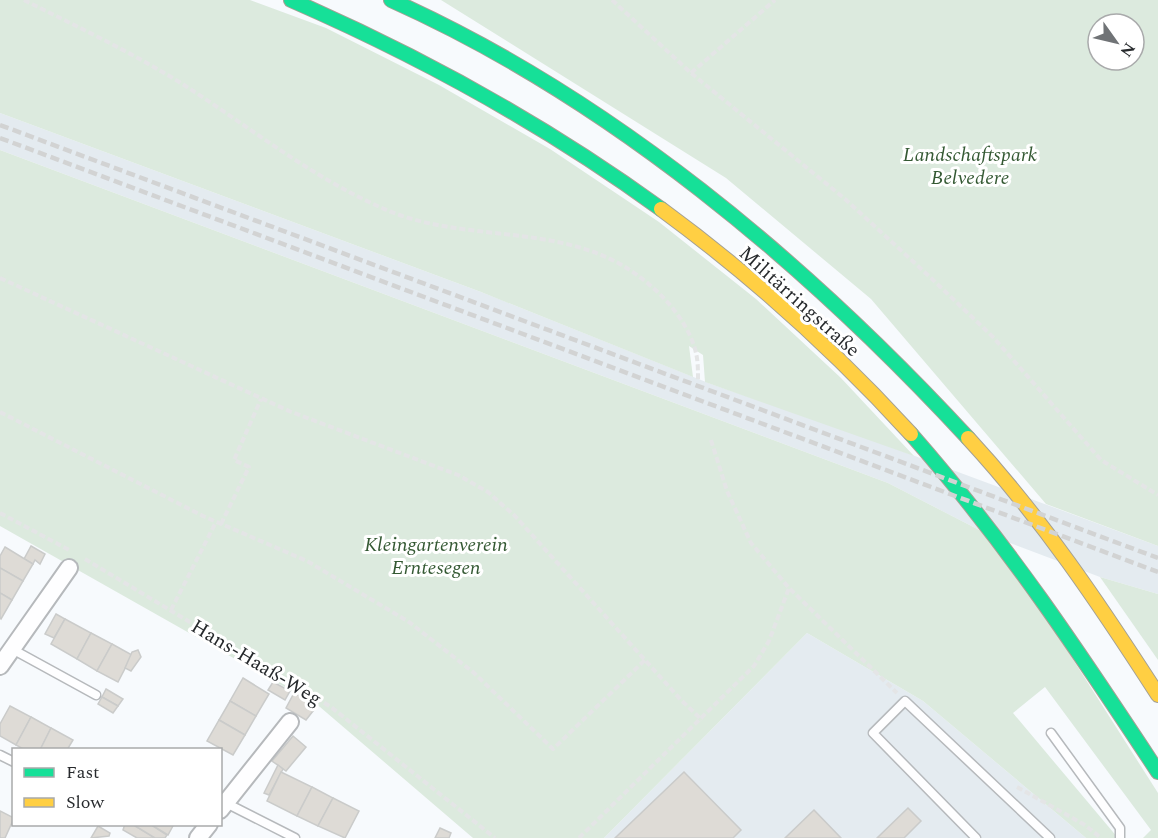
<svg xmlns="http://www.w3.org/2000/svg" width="1158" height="838" font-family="Spectral,serif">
  <rect width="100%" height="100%" fill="#f7fafd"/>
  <g fill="#e4ebf0">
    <path d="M 0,113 L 481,292 L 711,384 L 853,433 L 1158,546 L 1158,594 L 1100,577 L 989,535 L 888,483 L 0,150 Z"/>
    <path d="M 807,633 L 923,701 L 1086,838 L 604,838 Z"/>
  </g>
  <g fill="#dceade" fill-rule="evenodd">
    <path d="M 0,0 L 250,0 L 326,28 L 439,85 L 550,149 L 659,222 L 756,299 L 841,378 L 914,456 L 705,382 L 703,355 L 689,346 L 693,377 L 481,292 L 0,113 Z"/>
    <path d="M 441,0 L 1158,0 L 1158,546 L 1046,504 L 871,299 L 726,178 ZM 1098,24 L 1134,24 L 1134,60 L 1098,60 Z"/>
    <path d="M 0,150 L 888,483 L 989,535 L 1060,639 L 1158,793 L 1158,838 L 1143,838 L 1151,830 L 1045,687 L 1013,713 L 1118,838 L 1086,838 L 923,701 L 807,633 L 604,838 L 473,838 L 320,707 L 0,526 Z"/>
    <path d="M 1100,577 L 1158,594 L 1158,660 Z"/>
  </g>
  <g fill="#dedbd6" stroke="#cacbca" stroke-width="1.5">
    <path d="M 31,546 L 45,554 L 40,564 L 35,560 L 33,564 L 24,559 Z"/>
    <path d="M 5,547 L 33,564 L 23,581 L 0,568 L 0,556 Z"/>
    <path d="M 0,568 L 23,581 L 12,600 L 0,593 Z"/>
    <path d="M 0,593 L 12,600 L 1,619 L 0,618 Z"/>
    <path d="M 56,614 L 65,619 L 54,638 L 45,634 Z"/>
    <path d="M 65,619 L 91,633 L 77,659 L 51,644 Z"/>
    <path d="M 91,633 L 112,644 L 97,671 L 77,659 Z"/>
    <path d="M 112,644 L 132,655 L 118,682 L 97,671 Z"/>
    <path d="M 138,650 L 141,657 L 131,671 L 125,668 L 132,652 Z"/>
    <path d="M 243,678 L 269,694 L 256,716 L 230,701 Z"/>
    <path d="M 273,682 L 290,691 L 285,700 L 268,690 Z"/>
    <path d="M 106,689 L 123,699 L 118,706 L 102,697 Z"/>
    <path d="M 294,693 L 317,706 L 306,720 L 286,708 Z"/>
    <path d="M 102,697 L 118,706 L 113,713 L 98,704 Z"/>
    <path d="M 230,701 L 256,716 L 245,735 L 219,720 Z"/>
    <path d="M 10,706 L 31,717 L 16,745 L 0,736 L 0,724 Z"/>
    <path d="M 31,717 L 51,728 L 40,750 L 25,750 L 16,745 Z"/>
    <path d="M 219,720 L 245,735 L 233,755 L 207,741 Z"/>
    <path d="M 51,728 L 73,740 L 67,750 L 40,750 Z"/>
    <path d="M 293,736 L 306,747 L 286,771 L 272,761 Z"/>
    <path d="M 278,765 L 283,769 L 269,795 L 264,793 Z"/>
    <path d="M 281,772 L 312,787 L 297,816 L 267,801 Z"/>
    <path d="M 684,772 L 741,830 L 733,838 L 615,838 Z"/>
    <path d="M 312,787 L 333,798 L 318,826 L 297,816 Z"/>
    <path d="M 333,798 L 359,811 L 345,838 L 318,826 Z"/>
    <path d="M 908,808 L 921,821 L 904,838 L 877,838 Z"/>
    <path d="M 814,810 L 841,838 L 785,838 Z"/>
    <path d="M 0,811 L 14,818 L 5,838 L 0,838 Z"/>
    <path d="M 125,824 L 132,824 L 155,838 L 137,838 L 123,830 Z"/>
    <path d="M 132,824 L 150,824 L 167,835 L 165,838 L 155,838 Z"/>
    <path d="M 150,824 L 174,824 L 168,835 Z"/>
    <path d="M 98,826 L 110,833 L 109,836 L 91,838 Z"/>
    <path d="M 440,828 L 451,833 L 449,838 L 435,838 Z"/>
  </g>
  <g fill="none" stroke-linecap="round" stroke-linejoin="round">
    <g stroke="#b6b9bc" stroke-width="11">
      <g id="lane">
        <path d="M 12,649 L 96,695"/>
        <path d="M 1051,733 L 1120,828 L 1120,838"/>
        <path d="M 0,755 L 14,762"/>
        <path d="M 226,803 L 295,838"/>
        <path d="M 976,838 L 873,733 L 905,701 L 1050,838"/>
      </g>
    </g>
    <g stroke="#b6b9bc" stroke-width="20">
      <g id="street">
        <path d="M 0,666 L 69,568"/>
        <path d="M 220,810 L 290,722"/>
        <path d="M 198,838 L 209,824"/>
      </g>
    </g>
    <g stroke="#a4a094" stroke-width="16">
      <g id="fast">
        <path d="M 291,0 C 424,58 544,124 661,209"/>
        <path d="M 391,0 C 610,98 806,263 968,438"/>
        <path d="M 911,434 C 1006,542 1079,652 1158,772"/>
      </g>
    </g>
    <g stroke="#a4a094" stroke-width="16">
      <g id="slow">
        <path d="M 661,209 C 751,275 836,352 911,434"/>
        <path d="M 968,438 C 1041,517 1100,605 1158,695"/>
      </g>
    </g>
    <g stroke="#e4e5e6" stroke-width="4" stroke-dasharray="6 3" stroke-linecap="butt">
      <path d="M 24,0 C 78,27 133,53 184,85 C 251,128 315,180 389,211 C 464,242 554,224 625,267 C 655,285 688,318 696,353 C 698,361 698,371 698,380"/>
      <path d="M 612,0 L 691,73 L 845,199 L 931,278 L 993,337 L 1101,460 L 1158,495"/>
      <path d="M 691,73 L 775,0"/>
      <path d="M 0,278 L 289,411 L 458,475 L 488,492 L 515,516 L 681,700 L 702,720"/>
      <path d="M 0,412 L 203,516 L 307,561 L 409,622 L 473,672 L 553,749 L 645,660"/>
      <path d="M 711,440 L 727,491 L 751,543 L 789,588 L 897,693"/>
      <path d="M 0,513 L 71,551"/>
      <path d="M 221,524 L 249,467 L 234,460 L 261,399"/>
      <path d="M 85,559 L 331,707 L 495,838"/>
      <path d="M 171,610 L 216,522"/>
      <path d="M 1017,787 L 1085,825 L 1101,838"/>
      <path d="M 579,838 L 754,666 L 769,641 L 789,588"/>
    </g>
    <use href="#lane" stroke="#fefeff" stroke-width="8"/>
    <use href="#street" stroke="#fefeff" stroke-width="16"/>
    <use href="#fast" stroke="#16e098" stroke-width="14"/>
    <use href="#slow" stroke="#ffcf43" stroke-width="14"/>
    <g stroke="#d2d3d3" stroke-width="4.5" stroke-dasharray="9 4.5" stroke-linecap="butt">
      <path d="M 0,125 L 1158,558"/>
      <path d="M 0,138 L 1158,572"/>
    </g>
  </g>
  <g text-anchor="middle" stroke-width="6" stroke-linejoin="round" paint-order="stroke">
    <g font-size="20" font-style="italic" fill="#345933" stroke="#fff">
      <text x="970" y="161">Landschaftspark<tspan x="970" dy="23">Belvedere</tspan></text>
      <text x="436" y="551">Kleingartenverein<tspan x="436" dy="23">Erntesegen</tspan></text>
    </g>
    <g font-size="20" fill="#272a2d" stroke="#fff">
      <text transform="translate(800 301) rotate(42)" y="7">Militärringstraße</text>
      <text transform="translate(257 662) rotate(31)" y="7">Hans-Haaß-Weg</text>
    </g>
  </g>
  <rect x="12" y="748" width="210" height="78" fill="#ffffff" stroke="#a9aaab" stroke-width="1.5"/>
  <rect x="24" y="768" width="30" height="9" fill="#16e098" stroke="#a9aaab" stroke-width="1.5"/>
  <text x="66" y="778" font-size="18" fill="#272a2d">Fast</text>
  <rect x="24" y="798" width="30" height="9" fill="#ffcf43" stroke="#a9aaab" stroke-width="1.5"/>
  <text x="66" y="808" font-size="18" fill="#272a2d">Slow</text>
  <g transform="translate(1116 42) rotate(124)"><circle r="28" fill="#ffffff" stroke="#a9aaab" stroke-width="1.5"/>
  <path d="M0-4.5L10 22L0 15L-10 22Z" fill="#707376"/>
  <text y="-9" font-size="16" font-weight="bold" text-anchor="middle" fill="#272a2d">N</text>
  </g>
</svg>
